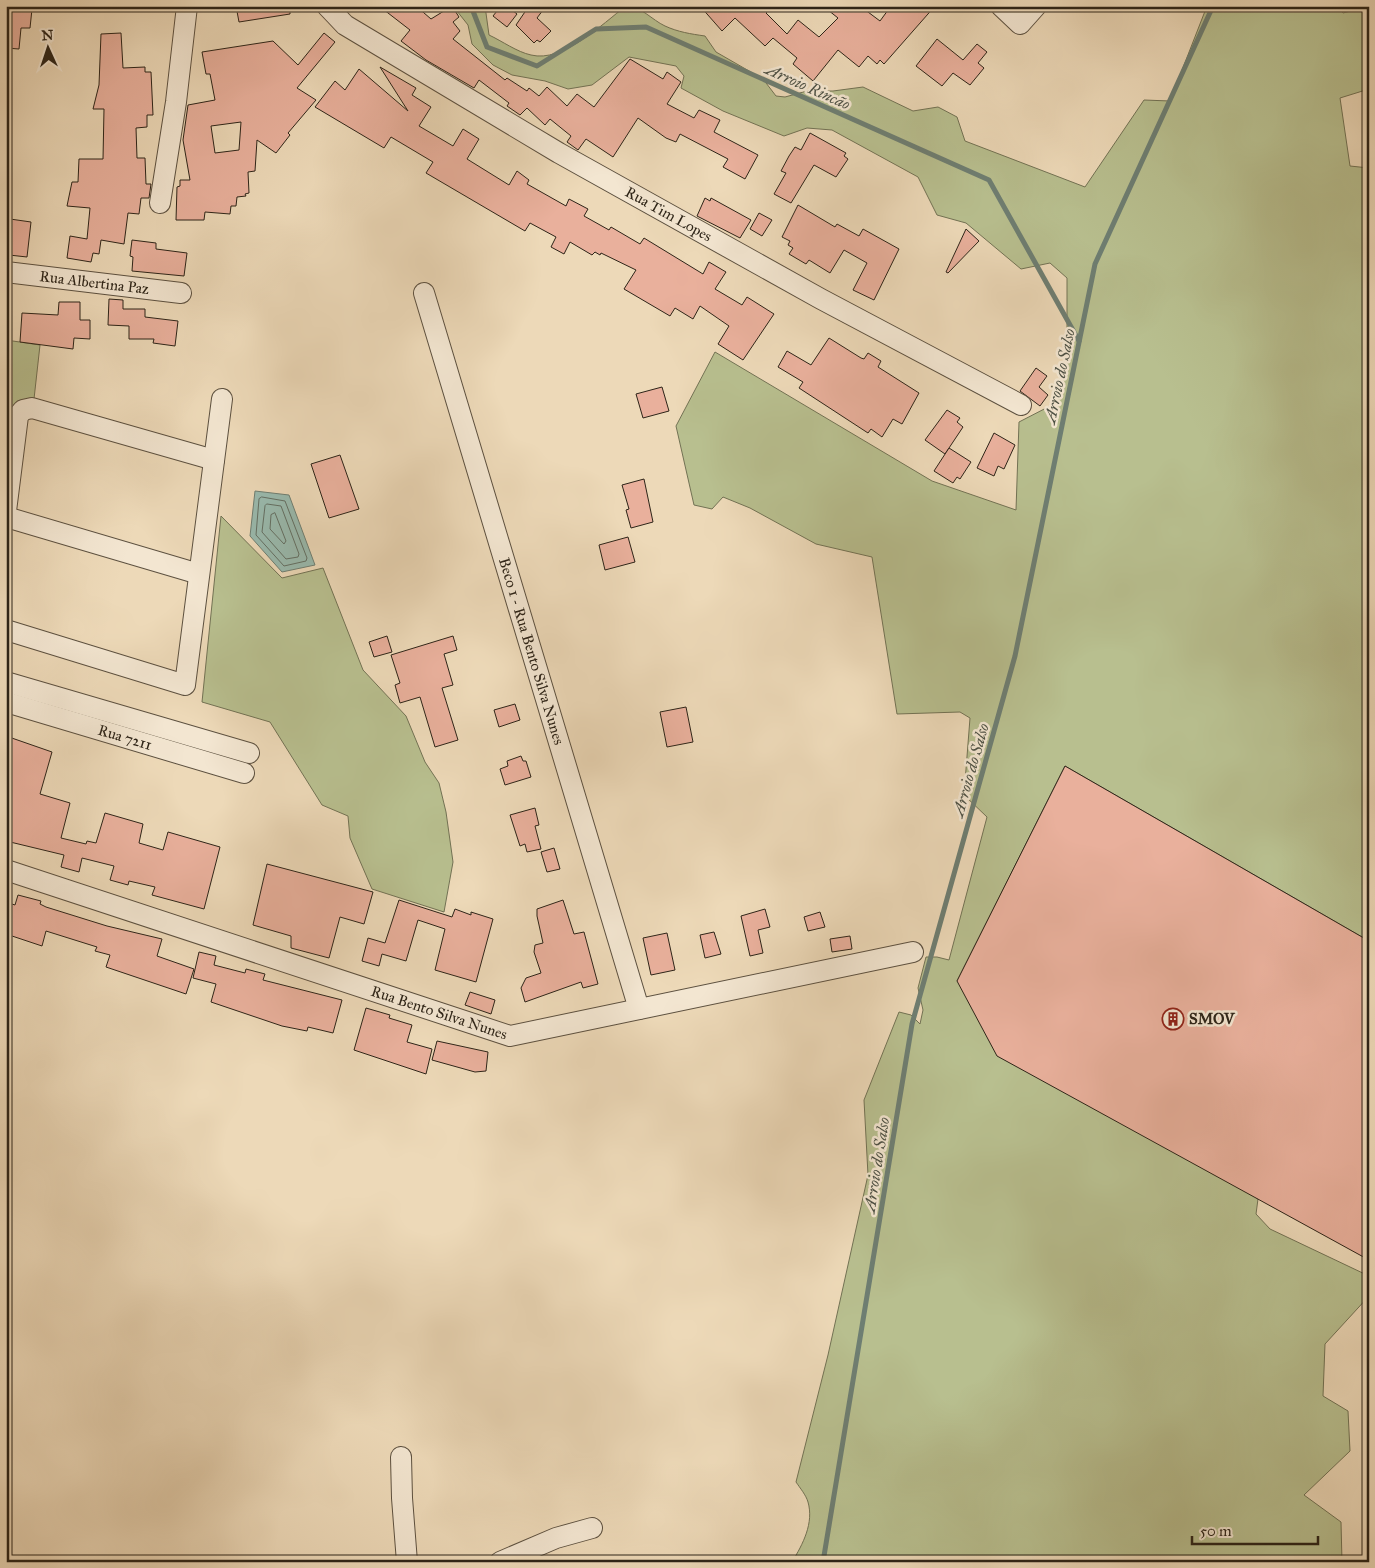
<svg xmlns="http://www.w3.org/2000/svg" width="1375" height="1568" font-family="'IM FELL Great Primer',serif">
  <rect width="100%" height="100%" fill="#edd9b8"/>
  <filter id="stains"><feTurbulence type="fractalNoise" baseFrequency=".004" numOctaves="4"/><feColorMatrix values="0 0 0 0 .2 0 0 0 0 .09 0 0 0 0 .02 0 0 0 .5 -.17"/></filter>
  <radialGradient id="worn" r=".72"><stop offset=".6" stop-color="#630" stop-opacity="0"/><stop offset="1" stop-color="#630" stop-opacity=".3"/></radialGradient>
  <g fill="#b8bf8f" stroke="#727254">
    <path d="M 453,6 L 485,6 L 489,35 C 502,41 517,52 531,55 C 563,63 602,24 626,6 C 641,6 652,20 665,26 C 678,32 691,34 705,36 L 716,52 L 763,79 L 776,96 L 785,97 L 807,91 L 833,91 L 863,87 L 913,111 L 938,107 L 957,117 L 965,141 L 1085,187 L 1144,100 L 1170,101 L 1207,6 L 1338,6 L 1343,13 L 1369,6 L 1369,89 L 1340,98 L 1350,166 L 1369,168 L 1369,941 L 1065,766 L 957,981 L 1258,1199 L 1256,1214 L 1270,1229 L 1369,1276 L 1369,1296 L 1325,1344 L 1323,1396 L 1348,1411 L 1350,1451 L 1304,1495 L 1341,1522 L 1342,1562 L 792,1562 C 803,1544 814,1523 808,1502 C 806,1495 800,1488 796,1482 L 828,1355 L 868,1175 L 864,1100 L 899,1012 L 911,1015 L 920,1024 L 923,1010 L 918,988 L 926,957 L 937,957 L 949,960 L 987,817 L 964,795 L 970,718 L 960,712 L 897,714 L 872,557 L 816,544 L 750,508 L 723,497 L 712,509 L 694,505 L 676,426 L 715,352 L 932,481 L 1016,510 L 1019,422 L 1052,405 L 1067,356 L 1067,278 L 1050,263 L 1021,269 L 966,223 L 937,215 L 918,177 L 832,130 L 807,128 L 784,136 L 723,111 L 681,88 L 684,76 L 676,66 L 629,57 L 592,85 L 568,89 L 545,81 L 512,75 L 493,65 L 472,44 L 468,25 Z"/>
    <path d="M 6,340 L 40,345 L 34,399 L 8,421 L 6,420 Z"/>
    <path d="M 221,516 L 282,578 L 323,568 L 363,670 L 406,716 L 425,762 L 439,783 L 446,812 L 453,862 L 444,912 L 372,889 L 350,838 L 348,816 L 322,805 L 270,722 L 202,702 Z"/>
  </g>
  <path fill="#99baae" stroke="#6e7e72" d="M 255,491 L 289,495 L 315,565 L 282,572 L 250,536 Z"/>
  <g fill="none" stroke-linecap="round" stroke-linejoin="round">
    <g stroke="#636f63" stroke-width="1">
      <path d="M 262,497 L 285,501 L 307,558 L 306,561 L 284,566 L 256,535 L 259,499 Z"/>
      <path d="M 267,504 L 281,506 L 299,554 L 298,557 L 286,559 L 262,532 L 265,506 Z"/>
      <path d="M 275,513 L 286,541 L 284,544 L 270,529 L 271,515 Z"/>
    </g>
    <g stroke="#6e7e72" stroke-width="5">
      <path d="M 471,6 L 487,47 L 537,66 L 596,29 L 646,27 L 989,180 L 1079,341"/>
      <path d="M 823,1562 L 912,1024 L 1015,656 L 1095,264 L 1213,6"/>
    </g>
  </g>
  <g fill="#e9b09c" stroke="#2d2418" fill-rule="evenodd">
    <path d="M 236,6 L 290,6 L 290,14 L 239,22 Z"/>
    <path d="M 379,6 L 416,6 L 431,19 L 452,6 L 459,17 L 453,22 L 460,31 L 453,39 L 505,80 L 507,78 L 527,91 L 529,88 L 539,96 L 547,87 L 567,106 L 577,94 L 594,107 L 630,59 L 663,79 L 667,72 L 681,82 L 667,104 L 694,118 L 699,110 L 720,120 L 714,132 L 758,155 L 745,179 L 723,167 L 728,159 L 680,134 L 676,142 L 666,138 L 638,118 L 613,157 L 586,139 L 578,150 L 567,142 L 571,136 L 550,119 L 545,125 L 527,108 L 520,115 L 507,106 L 509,103 L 479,80 L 474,88 L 426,60 L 401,41 L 410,30 Z"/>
    <path d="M 501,6 L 507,6 L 517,14 L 507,27 L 493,16 Z"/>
    <path d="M 529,6 L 546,6 L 537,18 L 551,31 L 540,42 L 537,40 L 534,43 L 516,25 Z"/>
    <path d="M 700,6 L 773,6 L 766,13 L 787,34 L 798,20 L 819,37 L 838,18 L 823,6 L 860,6 L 880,21 L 891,6 L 935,6 L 884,64 L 880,60 L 877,64 L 868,56 L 859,67 L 838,50 L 813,81 L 793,64 L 797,58 L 773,38 L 765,46 L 735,18 L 722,31 Z"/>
    <path d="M 6,7 L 32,9 L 30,28 L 21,28 L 19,49 L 6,48 Z"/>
    <path d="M 121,33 L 123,68 L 145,67 L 145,72 L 151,72 L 153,115 L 147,115 L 147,127 L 136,128 L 137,158 L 145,158 L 146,184 L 151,184 L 149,198 L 141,198 L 139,214 L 128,213 L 124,244 L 101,240 L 99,254 L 93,253 L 91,262 L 67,258 L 70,236 L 87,239 L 90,208 L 67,206 L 72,182 L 78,182 L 79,159 L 103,159 L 104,109 L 93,109 L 99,85 L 101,34 Z"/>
    <path d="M 324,33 L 335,42 L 297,88 L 316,100 L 288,133 L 290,135 L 276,153 L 257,140 L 255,171 L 248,172 L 249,193 L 245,194 L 246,196 L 237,197 L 236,206 L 231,206 L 230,214 L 205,212 L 204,220 L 176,220 L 177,187 L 180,186 L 180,180 L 190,180 L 183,140 L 188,105 L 215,100 L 210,74 L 206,74 L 202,52 L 273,41 L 298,65 ZM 241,122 L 239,150 L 215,153 L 211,126 Z"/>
    <path d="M 937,39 L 963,60 L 977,44 L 987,52 L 978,63 L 984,68 L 970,85 L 953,73 L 942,86 L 916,66 Z"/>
    <path d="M 380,67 L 416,88 L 412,95 L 431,107 L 419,126 L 453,146 L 463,129 L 479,139 L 467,159 L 509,185 L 517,171 L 529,180 L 527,184 L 566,206 L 569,199 L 588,209 L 584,216 L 609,230 L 611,227 L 640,244 L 644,238 L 703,274 L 709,262 L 726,272 L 715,289 L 742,305 L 747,297 L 774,314 L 743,360 L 718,344 L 729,326 L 700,306 L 693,319 L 675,308 L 670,316 L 624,289 L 636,270 L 601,253 L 600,255 L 595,252 L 592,255 L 570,242 L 564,254 L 551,247 L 556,237 L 530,223 L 525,231 L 426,173 L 433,162 L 391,137 L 384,148 L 315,107 L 335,81 L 345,90 L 359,69 L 408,111 Z"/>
    <path d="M 810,133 L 846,153 L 844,156 L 848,159 L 836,177 L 814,165 L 791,203 L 774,194 L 786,173 L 781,171 L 789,156 L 795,147 L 801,150 Z"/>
    <path d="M 705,198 L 710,201 L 711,198 L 751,220 L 740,238 L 697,216 Z"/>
    <path d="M 798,205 L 835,227 L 837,224 L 859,236 L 863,229 L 899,249 L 874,300 L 853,290 L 867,263 L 844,250 L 830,273 L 809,260 L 806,264 L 789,254 L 793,248 L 788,245 L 790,241 L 782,237 Z"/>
    <path d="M 759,213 L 772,220 L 762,236 L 750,229 Z"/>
    <path d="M 10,219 L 31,222 L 27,257 L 9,255 L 11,240 L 7,239 Z"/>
    <path d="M 966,229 L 979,241 L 948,273 L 946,272 Z"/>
    <path d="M 132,240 L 156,243 L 156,249 L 187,253 L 184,276 L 132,271 L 133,257 L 130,256 Z"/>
    <path d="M 109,299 L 123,300 L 123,309 L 145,309 L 145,317 L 178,321 L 175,346 L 153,343 L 154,339 L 129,339 L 129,326 L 108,325 Z"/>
    <path d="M 59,302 L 80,302 L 80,320 L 90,320 L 90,339 L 74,338 L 73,349 L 20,342 L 22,313 L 58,315 Z"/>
    <path d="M 829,338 L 861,358 L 864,359 L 868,353 L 881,361 L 878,367 L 919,393 L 902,424 L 893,419 L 882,437 L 871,429 L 868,433 L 799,388 L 803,382 L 778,367 L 787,351 L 811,365 Z"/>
    <path d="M 1036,368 L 1047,376 L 1039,387 L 1048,395 L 1040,406 L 1020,391 Z"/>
    <path d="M 662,387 L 669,411 L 643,418 L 636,394 Z"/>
    <path d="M 947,410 L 960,418 L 957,422 L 963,427 L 945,454 L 925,440 Z"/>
    <path d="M 994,433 L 1015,445 L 1004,469 L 998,466 L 994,476 L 977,468 Z"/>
    <path d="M 949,448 L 971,462 L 960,479 L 957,477 L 953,483 L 934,471 Z"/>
    <path d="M 340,455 L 359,509 L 329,518 L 311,464 Z"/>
    <path d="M 644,479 L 653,522 L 631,528 L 626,510 L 629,509 L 622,485 Z"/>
    <path d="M 628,537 L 635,562 L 605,570 L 599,545 Z"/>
    <path d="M 387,636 L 392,652 L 374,657 L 369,642 Z"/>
    <path d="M 453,636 L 457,650 L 444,654 L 453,685 L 442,688 L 458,740 L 435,747 L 420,697 L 400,703 L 395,685 L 400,683 L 391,655 Z"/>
    <path d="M 515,704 L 520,720 L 499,727 L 494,710 Z"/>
    <path d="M 686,707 L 693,742 L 667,747 L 660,712 Z"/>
    <path d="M 6,736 L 52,752 L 40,794 L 70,803 L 61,838 L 86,844 L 87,841 L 96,843 L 105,813 L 143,824 L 139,843 L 163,850 L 168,832 L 220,847 L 204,909 L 152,895 L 155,887 L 129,881 L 128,885 L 110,880 L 114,866 L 82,858 L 79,872 L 61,867 L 64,855 L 6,841 Z"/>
    <path d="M 521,756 L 523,761 L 526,761 L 531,777 L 505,785 L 500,769 L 508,766 L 507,761 Z"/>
    <path d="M 1065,766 L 1369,941 L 1369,1260 L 997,1056 L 957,981 Z"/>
    <path d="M 535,808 L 539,825 L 535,826 L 541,849 L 527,852 L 525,844 L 520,846 L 510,815 Z"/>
    <path d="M 554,848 L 560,869 L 547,872 L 541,852 Z"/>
    <path d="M 267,864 L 373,892 L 364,924 L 340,917 L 329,958 L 291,948 L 291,936 L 253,925 Z"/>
    <path d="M 18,895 L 41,901 L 40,904 L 46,907 L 107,926 L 162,939 L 157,956 L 194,969 L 186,994 L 106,967 L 110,955 L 95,951 L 97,947 L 46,931 L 42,946 L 6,934 L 6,902 L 15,905 Z"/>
    <path d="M 399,900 L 452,917 L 455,909 L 471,915 L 471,912 L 493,919 L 476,982 L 435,970 L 445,929 L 418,920 L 406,961 L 382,954 L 379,966 L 362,961 L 368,938 L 385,943 Z"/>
    <path d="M 563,900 L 574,934 L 584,932 L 598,984 L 583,988 L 581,982 L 525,1002 L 521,988 L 526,978 L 541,973 L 534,952 L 535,945 L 543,943 L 537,916 L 537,909 Z"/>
    <path d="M 765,909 L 770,927 L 758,930 L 763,953 L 750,956 L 741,916 Z"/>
    <path d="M 820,912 L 825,927 L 808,931 L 804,917 Z"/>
    <path d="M 714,932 L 721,954 L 705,958 L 700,935 Z"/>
    <path d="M 667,933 L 675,970 L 651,975 L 643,938 Z"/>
    <path d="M 850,936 L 852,949 L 832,952 L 830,939 Z"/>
    <path d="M 199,952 L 216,956 L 214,965 L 245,973 L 246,969 L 265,974 L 263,980 L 342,1000 L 333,1033 L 308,1027 L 307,1031 L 282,1026 L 211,1002 L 216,984 L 193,978 Z"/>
    <path d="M 470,992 L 495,1000 L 491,1014 L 465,1005 Z"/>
    <path d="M 366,1008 L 390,1015 L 389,1018 L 412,1025 L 407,1042 L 432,1049 L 426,1074 L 354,1050 Z"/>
    <path d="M 437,1041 L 488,1052 L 486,1071 L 475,1072 L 432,1060 Z"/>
  </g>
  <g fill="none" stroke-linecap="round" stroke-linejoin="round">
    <g stroke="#5d5140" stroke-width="22">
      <g id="minor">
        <path id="s1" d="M 327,6 L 345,25 L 559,153 L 821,299 L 1021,405"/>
        <path d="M 1001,6 L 1020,24 L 1036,6"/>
        <path d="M 160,203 L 176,102 L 187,6"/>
        <path id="s2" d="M 6,272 L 181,293"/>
        <path id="s3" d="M 424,293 L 639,1009"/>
        <path d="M 6,511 L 18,416 L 23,410 L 32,408 L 214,460"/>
        <path d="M 6,517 L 199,574"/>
        <path d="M 6,630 L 185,685 L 222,399"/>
        <path d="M 6,682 L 249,753"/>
        <path id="s4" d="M 6,702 L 244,773"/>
        <path id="s5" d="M 6,870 L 510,1036 L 913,952"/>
        <path d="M 401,1457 L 402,1498 L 407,1562"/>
        <path d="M 500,1562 L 556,1538 L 592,1528"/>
      </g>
    </g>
    <use href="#minor" stroke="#f3e6d1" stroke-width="20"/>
  </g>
  <defs>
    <g id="building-ring" transform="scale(1.125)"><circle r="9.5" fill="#f3e6d1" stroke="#8f2418" stroke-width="1.5"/><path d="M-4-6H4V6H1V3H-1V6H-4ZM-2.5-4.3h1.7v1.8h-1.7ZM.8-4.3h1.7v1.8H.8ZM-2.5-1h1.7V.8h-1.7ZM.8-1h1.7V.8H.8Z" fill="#8f2418"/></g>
  </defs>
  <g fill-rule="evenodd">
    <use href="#building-ring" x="1173" y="1019"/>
  </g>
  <g text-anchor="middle" stroke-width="5" stroke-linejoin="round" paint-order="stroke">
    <g font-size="15" fill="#2d2418" stroke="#f3e6d1">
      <text dy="5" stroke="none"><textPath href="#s1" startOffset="401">Rua Tim Lopes</textPath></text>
      <text dy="5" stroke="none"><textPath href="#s2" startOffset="89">Rua Albertina Paz</textPath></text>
      <text dy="5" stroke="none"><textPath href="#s3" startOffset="374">Beco 1 - Rua Bento Silva Nunes</textPath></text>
      <text dy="5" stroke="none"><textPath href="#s4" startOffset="124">Rua 7211</textPath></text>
      <text dy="5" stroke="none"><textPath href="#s5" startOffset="456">Rua Bento Silva Nunes</textPath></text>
    </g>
    <g font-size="15" font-weight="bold" fill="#2d2418" stroke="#f3e6d1" text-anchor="start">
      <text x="1189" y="1024">SMOV</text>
    </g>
    <g font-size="16" font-style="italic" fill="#4d5145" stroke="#f3e6d1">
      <text transform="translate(808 86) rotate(24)" y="6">Arroio Rincão</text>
      <text transform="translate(1059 376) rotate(-78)" y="6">Arroio do Salso</text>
      <text transform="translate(970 770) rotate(-74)" y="6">Arroio do Salso</text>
      <text transform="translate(876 1165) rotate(-81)" y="6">Arroio do Salso</text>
    </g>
  </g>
  <rect width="1375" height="1568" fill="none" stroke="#edd9b8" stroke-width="25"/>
  <rect x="8" y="8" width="1360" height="1553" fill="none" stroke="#2d2418" stroke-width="2.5"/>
  <rect x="12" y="12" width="1350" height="1543" fill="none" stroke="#2d2418"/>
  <g transform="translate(48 48) rotate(357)" stroke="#f3e6d1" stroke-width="4" paint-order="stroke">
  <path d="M0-4L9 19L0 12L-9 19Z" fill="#2d2418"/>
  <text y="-8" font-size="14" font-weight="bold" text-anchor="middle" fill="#2d2418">N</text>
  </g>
  <path d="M1192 1536v8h126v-8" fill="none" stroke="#2d2418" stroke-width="2.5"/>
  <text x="1200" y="1536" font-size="15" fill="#2d2418" stroke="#f3e6d1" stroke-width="4" paint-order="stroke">50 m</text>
  <rect width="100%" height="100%" filter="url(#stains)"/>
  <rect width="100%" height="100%" fill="url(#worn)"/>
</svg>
